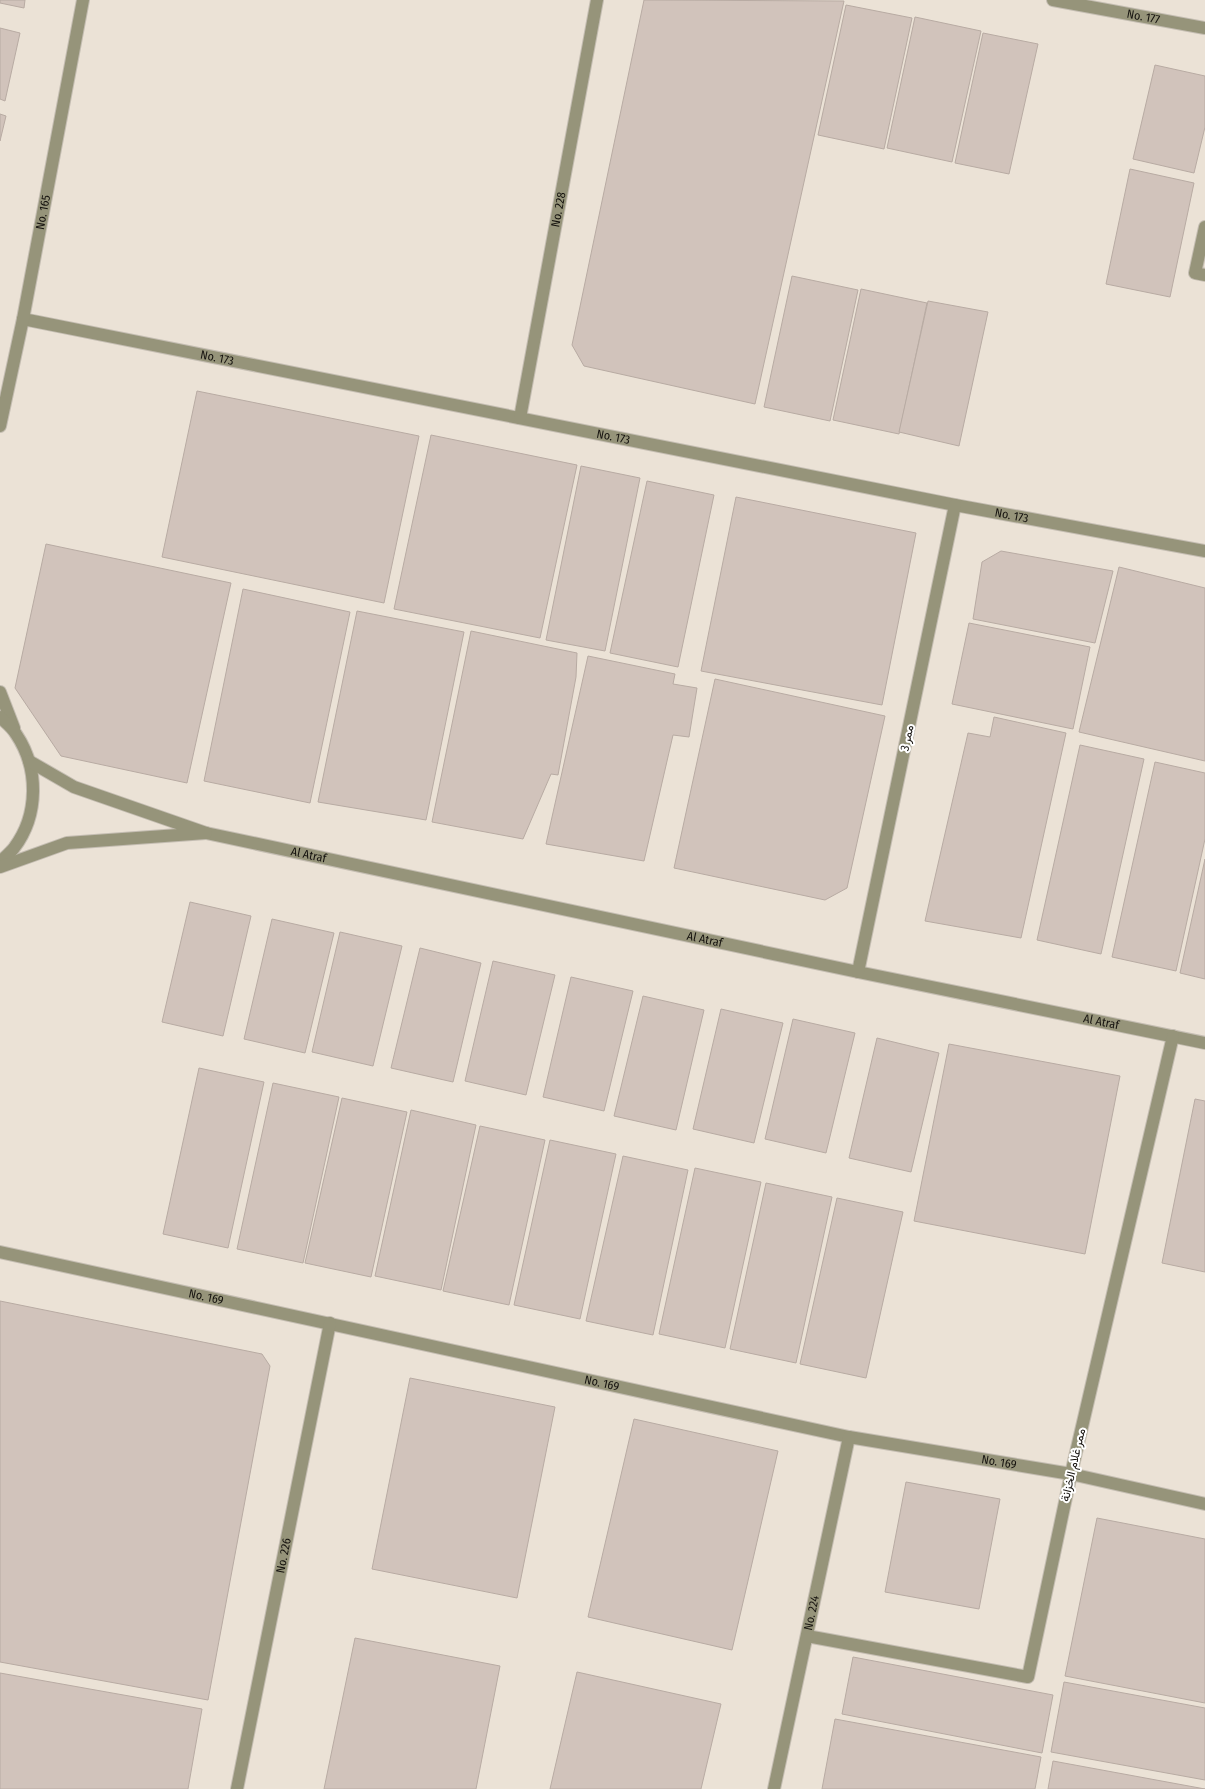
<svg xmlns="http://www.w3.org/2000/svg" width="1205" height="1789" font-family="'Fira Sans Condensed',Vazirmatn,sans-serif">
  <rect width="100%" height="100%" fill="#ebe2d6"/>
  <g fill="#d1c3bb" stroke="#b8aba3">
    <path d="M 0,0 L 25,0 L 24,8 L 0,3 Z"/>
    <path d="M 644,0 L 844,1 L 755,404 L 584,366 L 572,345 Z"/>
    <path d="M 846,5 L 912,18 L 884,149 L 818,135 Z"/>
    <path d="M 915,17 L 981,31 L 952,162 L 887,148 Z"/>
    <path d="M 0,28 L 20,33 L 5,101 L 0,99 Z"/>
    <path d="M 983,33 L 1038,44 L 1009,174 L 955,163 Z"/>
    <path d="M 1155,65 L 1205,76 L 1205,127 L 1194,173 L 1133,159 Z"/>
    <path d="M 0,114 L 6,116 L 0,141 Z"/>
    <path d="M 1130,169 L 1194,183 L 1170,297 L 1106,284 Z"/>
    <path d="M 792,276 L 858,290 L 830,421 L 764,407 Z"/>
    <path d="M 861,289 L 927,303 L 899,434 L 833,420 Z"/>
    <path d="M 928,301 L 988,312 L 959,446 L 899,432 Z"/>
    <path d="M 197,391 L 419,436 L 384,603 L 162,557 Z"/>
    <path d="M 431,435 L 577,465 L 540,638 L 394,609 Z"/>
    <path d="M 581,466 L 640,478 L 605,651 L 546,640 Z"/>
    <path d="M 647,481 L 714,495 L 678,667 L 610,653 Z"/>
    <path d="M 736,497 L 916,533 L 882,705 L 701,671 Z"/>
    <path d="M 46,544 L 231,583 L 187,783 L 61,756 L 15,688 Z"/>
    <path d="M 1001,551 L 1113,571 L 1095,643 L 973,619 L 982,562 Z"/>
    <path d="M 1119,567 L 1205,588 L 1205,761 L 1079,732 Z"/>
    <path d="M 243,589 L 350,612 L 310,803 L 204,781 Z"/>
    <path d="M 357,611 L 464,632 L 426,820 L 318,802 Z"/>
    <path d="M 969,623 L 1090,647 L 1073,729 L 952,704 Z"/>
    <path d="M 471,631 L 577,653 L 576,677 L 558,775 L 551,774 L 523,839 L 432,822 Z"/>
    <path d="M 588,656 L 675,674 L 673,684 L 697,688 L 689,737 L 673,735 L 644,861 L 546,844 Z"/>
    <path d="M 715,679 L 885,716 L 847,888 L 825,900 L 674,868 Z"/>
    <path d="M 994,717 L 1066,733 L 1021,938 L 925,921 L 968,733 L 990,737 Z"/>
    <path d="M 1080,745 L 1144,759 L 1101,954 L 1037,940 Z"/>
    <path d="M 1155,762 L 1205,773 L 1205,839 L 1176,971 L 1112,957 Z"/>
    <path d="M 1205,859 L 1205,979 L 1180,973 Z"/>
    <path d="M 190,902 L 251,916 L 223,1036 L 162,1022 Z"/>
    <path d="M 272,919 L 334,933 L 305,1053 L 244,1039 Z"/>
    <path d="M 340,932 L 402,946 L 373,1066 L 312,1052 Z"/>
    <path d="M 420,948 L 481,963 L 453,1082 L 391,1068 Z"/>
    <path d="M 493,961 L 555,975 L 526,1095 L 465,1081 Z"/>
    <path d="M 571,977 L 633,991 L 604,1111 L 543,1097 Z"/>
    <path d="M 643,996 L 704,1010 L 676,1130 L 614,1116 Z"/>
    <path d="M 721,1009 L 783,1023 L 754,1143 L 693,1129 Z"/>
    <path d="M 793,1019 L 855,1033 L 826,1153 L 765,1139 Z"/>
    <path d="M 877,1038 L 939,1053 L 911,1172 L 849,1158 Z"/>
    <path d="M 949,1044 L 1120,1076 L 1085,1254 L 914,1221 Z"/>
    <path d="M 199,1068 L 264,1082 L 228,1248 L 163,1234 Z"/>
    <path d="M 273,1083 L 339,1097 L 303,1263 L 237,1249 Z"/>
    <path d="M 342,1098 L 407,1112 L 371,1277 L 305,1263 Z"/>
    <path d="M 1195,1099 L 1205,1101 L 1205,1272 L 1162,1263 Z"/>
    <path d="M 411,1110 L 476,1125 L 441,1290 L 375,1276 Z"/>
    <path d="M 480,1126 L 545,1140 L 509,1305 L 443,1291 Z"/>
    <path d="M 550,1140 L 616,1154 L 580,1319 L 514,1305 Z"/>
    <path d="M 623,1156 L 688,1170 L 653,1335 L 586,1321 Z"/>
    <path d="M 695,1168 L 761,1182 L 725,1348 L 659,1334 Z"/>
    <path d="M 766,1183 L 832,1197 L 796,1363 L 730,1349 Z"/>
    <path d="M 837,1198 L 903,1212 L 866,1378 L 800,1364 Z"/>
    <path d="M 0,1301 L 262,1354 L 270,1366 L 208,1700 L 0,1662 Z"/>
    <path d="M 410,1378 L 555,1407 L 517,1598 L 372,1569 Z"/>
    <path d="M 634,1419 L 778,1451 L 732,1650 L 588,1617 Z"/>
    <path d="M 906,1482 L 1000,1499 L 979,1609 L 885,1592 Z"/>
    <path d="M 1097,1518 L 1205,1539 L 1205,1703 L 1065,1676 Z"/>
    <path d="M 355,1638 L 500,1666 L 476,1789 L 324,1789 Z"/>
    <path d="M 853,1657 L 1053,1695 L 1042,1753 L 842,1714 Z"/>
    <path d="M 577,1672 L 721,1704 L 701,1789 L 550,1789 Z"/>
    <path d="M 0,1673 L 202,1709 L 188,1789 L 0,1789 Z"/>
    <path d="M 1064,1682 L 1205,1708 L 1205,1780 L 1051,1752 Z"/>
    <path d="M 835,1719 L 1041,1757 L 1035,1789 L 822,1789 Z"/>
    <path d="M 1053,1761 L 1205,1789 L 1048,1789 Z"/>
  </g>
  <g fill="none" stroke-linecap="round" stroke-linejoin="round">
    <g stroke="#c4bdb2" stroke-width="14">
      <g id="street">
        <path id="s1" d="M 1053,0 L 1205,28"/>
        <path d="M 1205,227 L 1195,273 L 1205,275"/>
        <path id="s2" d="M 23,319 L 955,505 L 1205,551"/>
        <path id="s3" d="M 520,418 L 597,0"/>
        <path id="s4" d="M 0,426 L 23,319 L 83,0"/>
        <path d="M 0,692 L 14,728"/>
        <path d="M 0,717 C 5,722 12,727 16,734 C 39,768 39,815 14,848 C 10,853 5,857 0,862"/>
        <path id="s5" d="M 206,833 L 858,972 L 1205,1043"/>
        <path d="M 0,867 L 67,843 L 206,833 L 74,787 L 29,761"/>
        <path d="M 858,972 L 955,505"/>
        <path id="s6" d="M 0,1252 L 849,1437 L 1071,1474 L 1205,1504"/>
        <path d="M 807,1636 L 1028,1677 L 1071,1474 L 1173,1036"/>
        <path id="s7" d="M 237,1789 L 330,1323"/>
        <path id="s8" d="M 774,1789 L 849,1437"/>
      </g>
    </g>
    <use href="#street" stroke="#96947a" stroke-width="12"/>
  </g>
  <g text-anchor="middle" stroke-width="4" stroke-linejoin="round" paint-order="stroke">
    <g font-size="12" fill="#15120e" stroke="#fff">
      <text dy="4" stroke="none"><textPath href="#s1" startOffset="92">No. 177</textPath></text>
      <text dy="4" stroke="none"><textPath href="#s3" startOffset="212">No. 228</textPath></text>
      <text dy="4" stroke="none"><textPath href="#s4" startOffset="218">No. 165</textPath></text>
      <text dy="4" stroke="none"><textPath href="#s2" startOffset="198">No. 173</textPath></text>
      <text dy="4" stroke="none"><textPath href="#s2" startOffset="602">No. 173</textPath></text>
      <text dy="4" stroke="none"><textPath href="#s2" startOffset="1008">No. 173</textPath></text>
      <text transform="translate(907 738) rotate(-78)" y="4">ممر 3</text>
      <text dy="4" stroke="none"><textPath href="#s5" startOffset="105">Al Atraf</textPath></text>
      <text dy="4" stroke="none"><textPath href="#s5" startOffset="510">Al Atraf</textPath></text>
      <text dy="4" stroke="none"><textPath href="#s5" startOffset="915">Al Atraf</textPath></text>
      <text dy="4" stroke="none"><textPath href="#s6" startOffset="211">No. 169</textPath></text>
      <text dy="4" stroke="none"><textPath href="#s6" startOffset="616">No. 169</textPath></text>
      <text dy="4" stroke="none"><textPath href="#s6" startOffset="1021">No. 169</textPath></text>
      <text transform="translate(1073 1465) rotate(-77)" y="4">ممر غلام الخزانة</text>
      <text dy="4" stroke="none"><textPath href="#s7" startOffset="238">No. 226</textPath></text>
      <text dy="4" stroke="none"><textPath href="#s8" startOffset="180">No. 224</textPath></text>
    </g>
  </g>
</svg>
